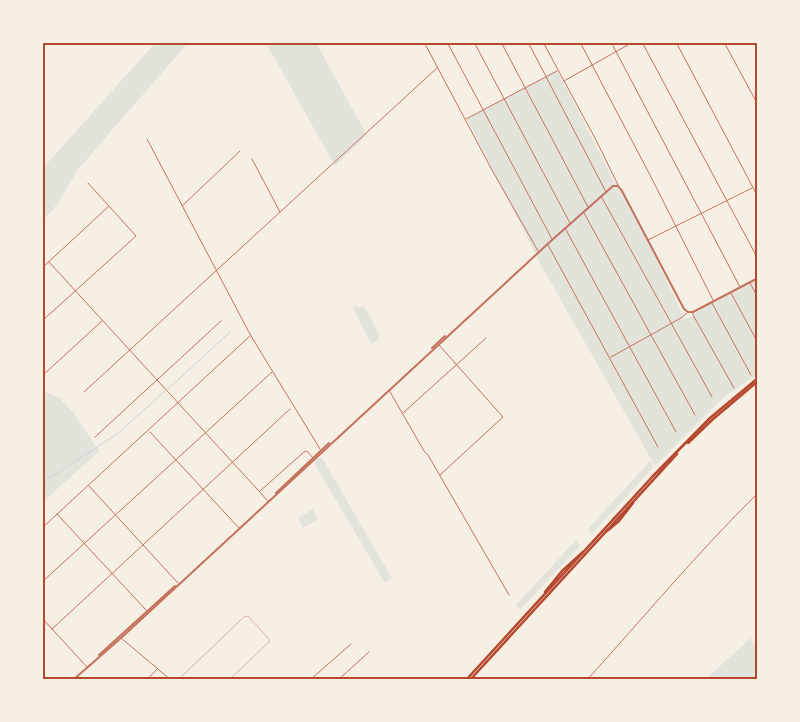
<svg xmlns="http://www.w3.org/2000/svg" width="800" height="722" font-family="'Nunito Sans',sans-serif">
  <rect width="100%" height="100%" fill="#f6efe4"/>
  <g fill="#e2e4dc">
    <path d="M 156,42 L 188,43 L 79,168 L 58,203 L 43,221 L 43,168 Z"/>
    <path d="M 266,43 L 316,43 L 367,135 L 335,166 Z"/>
    <path d="M 557,70 L 614,181 L 618,186 L 622,188 L 685,319 L 694,315 L 711,302 L 757,278 L 757,375 L 724,397 L 655,466 L 541,265 L 467,119 Z"/>
    <path d="M 355,305 L 360,308 L 364,306 L 379,334 L 377,341 L 371,344 L 352,306 Z"/>
    <path d="M 42,391 L 58,397 L 73,412 L 99,451 L 43,502 Z"/>
    <path d="M 317,457 L 322,458 L 392,578 L 385,583 L 315,465 Z"/>
    <path d="M 650,461 L 654,467 L 592,534 L 588,529 Z"/>
    <path d="M 313,509 L 318,519 L 303,528 L 298,518 Z"/>
    <path d="M 576,540 L 580,546 L 520,610 L 516,605 Z"/>
    <path d="M 751,638 L 757,651 L 757,679 L 706,679 Z"/>
  </g>
  <g fill="none" stroke-linecap="round" stroke-linejoin="round">
    <g stroke="#c9d6d2" stroke-width="1">
      <path d="M 168,389 L 230,332"/>
      <path d="M 42,483 L 117,434 L 165,391"/>
    </g>
    <path stroke="#c5725c" stroke-width="0.5" d="M 178,680 L 244,617 L 248,616 L 269,639 L 269,642 L 229,680"/>
    <g stroke="#c5725c" stroke-width="1">
      <path d="M 424,42 L 492,170 L 538,251"/>
      <path d="M 447,42 L 552,239"/>
      <path d="M 474,42 L 570,223"/>
      <path d="M 501,42 L 588,207"/>
      <path d="M 528,42 L 606,192"/>
      <path d="M 543,42 L 596,140 L 618,185"/>
      <path d="M 580,42 L 650,175 L 713,300"/>
      <path d="M 611,42 L 740,287"/>
      <path d="M 642,42 L 758,259"/>
      <path d="M 676,42 L 758,197"/>
      <path d="M 724,42 L 758,105"/>
      <path d="M 564,81 L 633,42"/>
      <path d="M 466,119 L 557,71"/>
      <path d="M 147,139 L 251,336 L 320,449"/>
      <path d="M 252,159 L 280,212"/>
      <path d="M 601,196 L 712,397"/>
      <path d="M 182,206 L 240,151"/>
      <path d="M 584,213 L 695,415"/>
      <path d="M 565,228 L 676,432"/>
      <path d="M 648,240 L 752,188"/>
      <path d="M 548,245 L 658,447"/>
      <path d="M 49,262 L 268,501"/>
      <path d="M 42,268 L 108,207"/>
      <path d="M 750,283 L 758,298"/>
      <path d="M 731,293 L 758,343"/>
      <path d="M 712,303 L 751,375"/>
      <path d="M 693,313 L 693,315 L 734,388"/>
      <path d="M 42,321 L 136,236 L 88,183"/>
      <path d="M 439,345 L 503,417 L 440,475"/>
      <path d="M 611,357 L 681,318 L 687,313"/>
      <path d="M 43,375 L 102,321"/>
      <path d="M 389,390 L 424,451 L 428,455 L 509,595"/>
      <path d="M 84,392 L 437,68"/>
      <path d="M 403,413 L 486,338"/>
      <path d="M 150,432 L 239,528"/>
      <path d="M 95,437 L 221,321"/>
      <path d="M 89,486 L 178,583"/>
      <path d="M 260,491 L 304,452 L 307,451 L 313,458"/>
      <path d="M 57,514 L 146,610"/>
      <path d="M 42,528 L 250,336"/>
      <path d="M 42,582 L 272,372"/>
      <path d="M 42,618 L 87,667"/>
      <path d="M 52,629 L 290,409"/>
      <path d="M 121,638 L 171,680"/>
      <path d="M 42,676 L 46,680"/>
      <path d="M 147,680 L 157,669"/>
      <path d="M 310,680 L 351,644"/>
      <path d="M 338,680 L 369,652"/>
      <path d="M 587,680 C 644,617 698,552 758,493"/>
    </g>
    <g stroke="#c5725c" stroke-width="2">
      <path d="M 432,348 L 445,336"/>
      <path d="M 276,493 L 329,443"/>
      <path d="M 99,655 L 175,586"/>
      <path d="M 73,680 L 121,638 L 552,240 L 613,186 L 618,186 L 622,191 L 684,309 L 688,312 L 693,312 L 758,278"/>
    </g>
    <g stroke="#b5482f" stroke-width="2.5">
      <path d="M 688,443 L 712,420 L 758,381"/>
      <path d="M 607,531 L 619,521 L 633,503"/>
      <path d="M 545,592 L 562,571 L 583,552"/>
      <path d="M 466,680 L 653,476 L 710,418 L 758,378"/>
      <path d="M 470,680 L 677,454"/>
    </g>
  </g>
  <rect width="800" height="722" fill="none" stroke="#f6efe4" stroke-width="88"/>
  <rect x="44" y="44" width="712" height="634" fill="none" stroke="#b5482f" stroke-width="2"/>
</svg>
